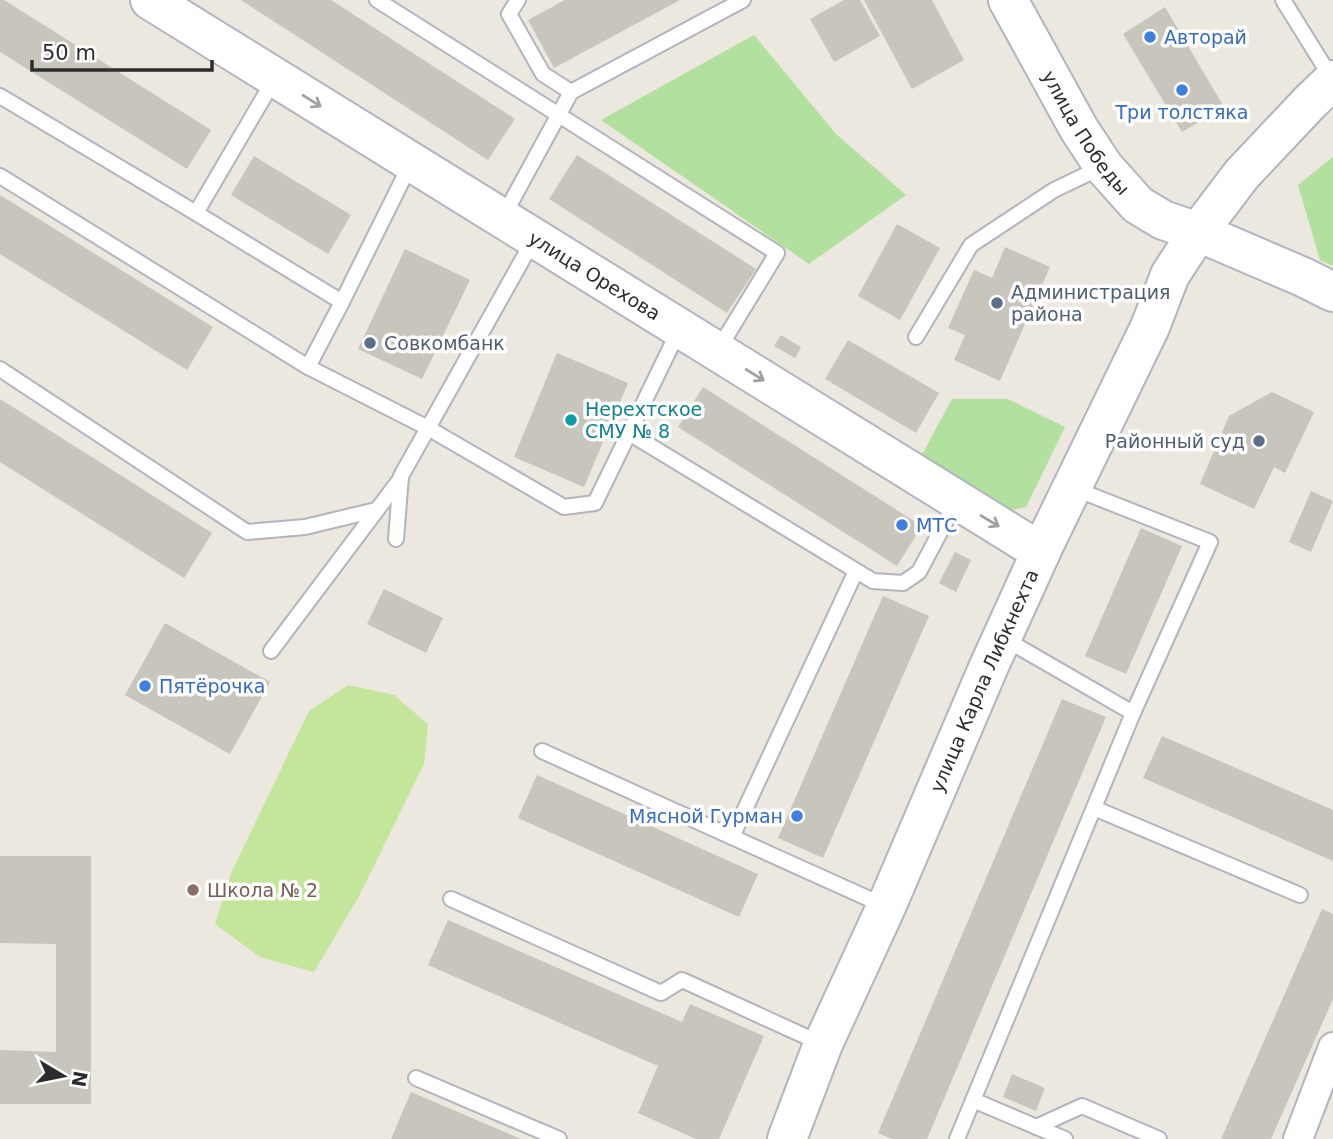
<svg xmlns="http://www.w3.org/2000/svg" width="1333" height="1139" font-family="'DejaVu Sans',sans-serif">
  <rect width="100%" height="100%" fill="#ece7df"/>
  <g fill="#b2e09f">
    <path d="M 754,35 L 836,134 L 906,195 L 809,264 L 601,120 Z"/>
    <path d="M 1333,157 L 1333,266 L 1320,260 L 1298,185 Z"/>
    <path d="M 952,399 L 1008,399 L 1065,427 L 1026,507 L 1002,512 L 919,460 Z"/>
  </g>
  <path fill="#c3e69b" d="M 348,685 L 394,695 L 428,724 L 424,764 L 359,896 L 314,972 L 260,957 L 215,924 L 232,871 L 309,711 Z"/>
  <g fill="#c8c5bd">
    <path d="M 0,0 L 4,0 L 211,130 L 187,169 L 0,52 Z"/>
    <path d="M 241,0 L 331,0 L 515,119 L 488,160 Z"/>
    <path d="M 565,0 L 680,0 L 554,68 L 528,20 Z"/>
    <path d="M 844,0 L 860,0 L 880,36 L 834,62 L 810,19 Z"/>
    <path d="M 864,0 L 932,0 L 964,60 L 912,89 Z"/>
    <path d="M 1165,7 L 1224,107 L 1182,132 L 1123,34 Z"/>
    <path d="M 577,155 L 756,269 L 727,313 L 549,199 Z"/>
    <path d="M 254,156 L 351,215 L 328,254 L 231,195 Z"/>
    <path d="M 0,195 L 213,327 L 187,370 L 0,254 Z"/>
    <path d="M 897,224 L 940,248 L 900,320 L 858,296 Z"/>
    <path d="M 1005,247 L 1050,267 L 1000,381 L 954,360 L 965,335 L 948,328 L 974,270 L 992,278 Z"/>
    <path d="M 405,249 L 470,280 L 422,379 L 358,349 Z"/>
    <path d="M 781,335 L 801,347 L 795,358 L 774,346 Z"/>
    <path d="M 848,340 L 939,393 L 916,433 L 825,379 Z"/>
    <path d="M 557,353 L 628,383 L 584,487 L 514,457 Z"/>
    <path d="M 703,387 L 922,526 L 897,566 L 678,427 Z"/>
    <path d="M 1272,392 L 1314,412 L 1285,473 L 1274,467 L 1254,509 L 1200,484 L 1229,416 Z"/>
    <path d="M 0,399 L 212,533 L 184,578 L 0,462 Z"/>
    <path d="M 1311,491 L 1333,501 L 1311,552 L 1289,542 Z"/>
    <path d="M 1141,528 L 1182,546 L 1126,674 L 1085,656 Z"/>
    <path d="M 955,552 L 971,560 L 956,592 L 939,583 Z"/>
    <path d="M 384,589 L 443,618 L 426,653 L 367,624 Z"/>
    <path d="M 883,596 L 929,616 L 823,858 L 778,838 Z"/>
    <path d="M 165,623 L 270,682 L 230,754 L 125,695 Z"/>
    <path d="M 1062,699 L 1106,717 L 927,1139 L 892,1139 L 878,1133 Z"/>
    <path d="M 1162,736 L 1333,810 L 1333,861 L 1143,778 Z"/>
    <path d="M 537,775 L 758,874 L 739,917 L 518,818 Z"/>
    <path d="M 0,856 L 91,856 L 91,1104 L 0,1104 L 0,1050 L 56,1052 L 56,944 L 0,943 Z"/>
    <path d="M 1322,909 L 1333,914 L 1333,999 L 1271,1139 L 1221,1139 Z"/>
    <path d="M 448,920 L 682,1022 L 690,1004 L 764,1036 L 719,1139 L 696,1139 L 638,1113 L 658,1066 L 428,965 Z"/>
    <path d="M 1012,1074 L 1045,1088 L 1036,1111 L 1003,1097 Z"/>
    <path d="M 411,1092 L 521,1139 L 391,1139 Z"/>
  </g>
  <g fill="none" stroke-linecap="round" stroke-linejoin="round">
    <g stroke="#b2b4be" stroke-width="18">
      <g id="lane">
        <path d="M 377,0 L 777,253 L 718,350"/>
        <path d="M 1283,0 L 1332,79"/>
        <path d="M 275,78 L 196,213 L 342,302"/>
        <path d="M 571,92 L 743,0"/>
        <path d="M 0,96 L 196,213"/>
        <path d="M 410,165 L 342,302 L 308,367 L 428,428 L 534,239"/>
        <path d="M 0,176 L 308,367"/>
        <path d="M 503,217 L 571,92 L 543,74 L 509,14 L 518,0"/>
        <path d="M 916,337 L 971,245 L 1054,190 L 1102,167"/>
        <path d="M 0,369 L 247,532 L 305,527 L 376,510"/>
        <path d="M 629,433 L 873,581 L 903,583 L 919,572 L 956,502"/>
        <path d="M 1073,488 L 1210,542 L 1133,713"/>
        <path d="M 396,539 L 401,476 L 428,428 L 564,507 L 595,503 L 679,330"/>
        <path d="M 856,571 L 732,837 L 885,906"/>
        <path d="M 271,651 L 401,478"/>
        <path d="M 542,751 L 732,837"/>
        <path d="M 1094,808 L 1300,895"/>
        <path d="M 451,899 L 661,993 L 682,980 L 822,1044"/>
        <path d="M 416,1078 L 559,1139"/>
        <path d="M 973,1100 L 1065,1139"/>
        <path d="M 1036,1127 L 1082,1106 L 1159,1139"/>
        <path d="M 957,1139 L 1133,713 L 1003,638"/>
      </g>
    </g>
    <g stroke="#b2b4be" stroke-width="32">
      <path id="street" d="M 1298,1139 L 1333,1047"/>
    </g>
    <g stroke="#b2b4be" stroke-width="42">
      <g id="secondary">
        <path id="s1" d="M 150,0 L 1041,552"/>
        <path id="s2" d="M 1008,0 L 1079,129 L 1104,167 L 1138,205 L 1163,220 L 1198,232 L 1303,277 L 1333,292"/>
        <path id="s3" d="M 787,1139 L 823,1044 L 886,907 L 989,666 L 1045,543 L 1150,327 L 1170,275 L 1198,232 L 1242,174 L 1309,103 L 1333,80"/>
      </g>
    </g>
    <use href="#lane" stroke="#fff" stroke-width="14"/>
    <use href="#street" stroke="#fff" stroke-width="28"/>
    <use href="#secondary" stroke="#fff" stroke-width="38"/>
  </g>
  <defs><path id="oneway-shaft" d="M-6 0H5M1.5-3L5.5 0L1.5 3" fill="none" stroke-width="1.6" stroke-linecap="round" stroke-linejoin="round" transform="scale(1.75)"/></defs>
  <g stroke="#a0a0a0">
    <use href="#oneway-shaft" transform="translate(312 101) rotate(32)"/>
    <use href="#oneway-shaft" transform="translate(755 375) rotate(32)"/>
    <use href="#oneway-shaft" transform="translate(990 521) rotate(31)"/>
  </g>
  <g fill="#3f7fe0" stroke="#fff" stroke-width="2.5">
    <circle cx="1150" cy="37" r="7"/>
    <circle cx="1182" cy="90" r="7"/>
    <circle cx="902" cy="525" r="7"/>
    <circle cx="145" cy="686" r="7"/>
    <circle cx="797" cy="816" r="7"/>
  </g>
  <g fill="#5c6f8a" stroke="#fff" stroke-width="2.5">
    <circle cx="997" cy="303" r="7"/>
    <circle cx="370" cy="343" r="7"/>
    <circle cx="1259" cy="441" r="7"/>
  </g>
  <circle fill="#0f9aa8" stroke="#fff" stroke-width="2.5" cx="571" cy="420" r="7"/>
  <circle fill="#8d6e63" stroke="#fff" stroke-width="2.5" cx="193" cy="890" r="7"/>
  <g text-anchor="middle" stroke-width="7" stroke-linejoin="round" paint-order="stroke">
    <g font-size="19" fill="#366cbe" stroke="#fff" text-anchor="start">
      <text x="1164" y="44">Авторай</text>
      <text x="1182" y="119" text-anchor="middle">Три толстяка</text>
      <text x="916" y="532">МТС</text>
      <text x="159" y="693">Пятёрочка</text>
      <text x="783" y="823" text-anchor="end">Мясной Гурман</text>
    </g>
    <g font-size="19" fill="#2c2c2c" stroke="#fff">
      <text dy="7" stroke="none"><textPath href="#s2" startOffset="154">улица Победы</textPath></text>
      <text dy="7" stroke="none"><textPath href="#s1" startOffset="523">улица Орехова</textPath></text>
      <text dy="7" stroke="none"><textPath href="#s3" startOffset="499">улица Карла Либкнехта</textPath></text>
    </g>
    <g font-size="19" fill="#4e5e75" stroke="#fff" text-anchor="start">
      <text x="1011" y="299">Администрация<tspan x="1011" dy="22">района</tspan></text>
      <text x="384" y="350">Совкомбанк</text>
      <text x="1245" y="448" text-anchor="end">Районный суд</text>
    </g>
    <g font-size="19" fill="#0d838f" stroke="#fff" text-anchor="start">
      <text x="585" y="416">Нерехтское<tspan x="585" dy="22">СМУ № 8</tspan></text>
    </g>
    <g font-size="19" fill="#785e54" stroke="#fff" text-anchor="start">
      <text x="207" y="897">Школа № 2</text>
    </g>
  </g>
  <g transform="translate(63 1076) rotate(100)" stroke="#ffffff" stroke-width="5" paint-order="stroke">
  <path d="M0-5L12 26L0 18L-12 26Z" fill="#2c2c2c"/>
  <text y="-10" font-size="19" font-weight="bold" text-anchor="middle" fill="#2c2c2c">N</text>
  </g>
  <path d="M32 60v10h180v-10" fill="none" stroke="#2c2c2c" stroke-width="3.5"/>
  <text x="42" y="60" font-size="21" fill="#2c2c2c" stroke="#ffffff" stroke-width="5" paint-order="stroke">50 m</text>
</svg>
